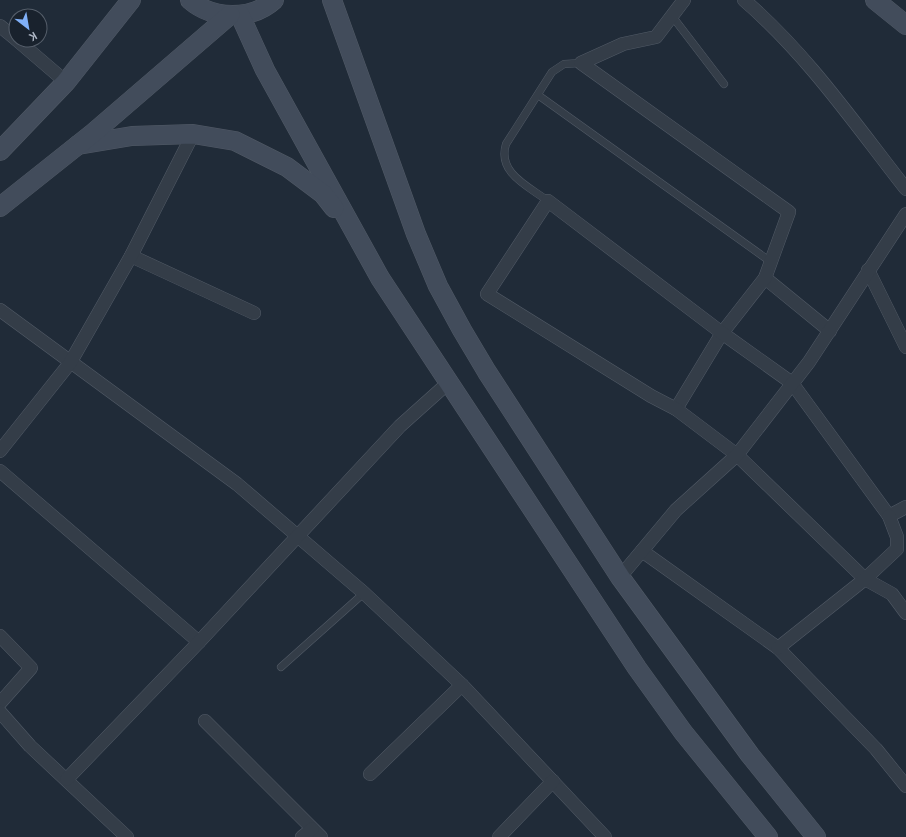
<svg xmlns="http://www.w3.org/2000/svg" width="906" height="837" font-family="'PT Sans',sans-serif">
  <rect width="100%" height="100%" fill="#202b38"/>
  <g fill="none" stroke-linecap="round" stroke-linejoin="round">
    <g stroke="#515a66" stroke-width="8">
      <g id="lane">
        <path d="M 672,16 L 724,84"/>
        <path d="M 538,95 L 771,262"/>
        <path d="M 548,201 C 528,186 497,173 506,144 L 552,72 L 564,64 L 581,63"/>
        <path d="M 281,667 L 364,593"/>
      </g>
    </g>
    <g stroke="#515a66" stroke-width="14">
      <g id="street">
        <path d="M 744,0 C 807,54 855,124 906,189"/>
        <path d="M 0,26 L 16,39"/>
        <path d="M 17,40 L 66,82"/>
        <path d="M 131,256 L 254,313"/>
        <path d="M 868,270 L 906,347"/>
        <path d="M 765,278 L 830,331"/>
        <path d="M 0,310 L 237,484 L 364,593 L 462,685 L 605,837"/>
        <path d="M 676,409 L 722,333 L 765,278 L 789,212 L 581,63 L 623,44 L 656,37 L 684,0"/>
        <path d="M 0,451 L 70,363 L 131,256 L 193,134"/>
        <path d="M 0,471 L 199,642"/>
        <path d="M 906,507 L 889,516 L 792,383 L 722,333 L 548,201 L 487,294 L 651,396 L 676,409 L 737,455 L 865,579 L 892,594 L 906,613"/>
        <path d="M 642,551 L 778,648 L 876,749 L 906,786"/>
        <path d="M 620,577 L 676,510 L 737,455 L 809,362 L 906,214"/>
        <path d="M 0,636 L 31,668 L 0,703"/>
        <path d="M 778,648 L 865,579 L 897,549 L 897,537 L 889,516"/>
        <path d="M 0,712 L 30,746 L 127,837"/>
        <path d="M 205,721 L 321,837"/>
        <path d="M 370,774 L 462,685"/>
        <path d="M 67,779 L 199,642 L 400,426 L 448,383"/>
        <path d="M 302,837 L 312,829"/>
        <path d="M 499,837 L 553,781"/>
      </g>
    </g>
    <g stroke="#515a66" stroke-width="20">
      <g id="secondary">
        <path d="M 190,0 C 213,20 252,20 274,0"/>
        <path d="M 332,0 L 416,234 L 438,286 L 462,330 L 487,372 L 620,577 L 750,755 L 816,837"/>
        <path d="M 875,0 L 906,25"/>
        <path d="M 240,15 L 265,70 L 380,278 L 637,668 L 683,732 L 768,837"/>
        <path d="M 78,145 L 132,136 L 193,134 L 235,141 L 287,167 L 323,194 L 334,208"/>
        <path d="M 0,151 L 66,82 L 131,0"/>
        <path d="M 0,207 L 93,133 L 230,15"/>
      </g>
    </g>
    <use href="#lane" stroke="#343d48" stroke-width="7"/>
    <use href="#street" stroke="#343d48" stroke-width="13"/>
    <use href="#secondary" stroke="#424c5b" stroke-width="19"/>
  </g>
  <g transform="translate(28 28) rotate(149)"><circle r="19" fill="#19222d" stroke="#555e6a"/>
  <path d="M0-3L7 15L0 10L-7 15Z" fill="#80b0f8"/>
  <text y="-6" font-size="11" font-weight="bold" text-anchor="middle" fill="#aeb7c5">K</text>
  </g>
</svg>
